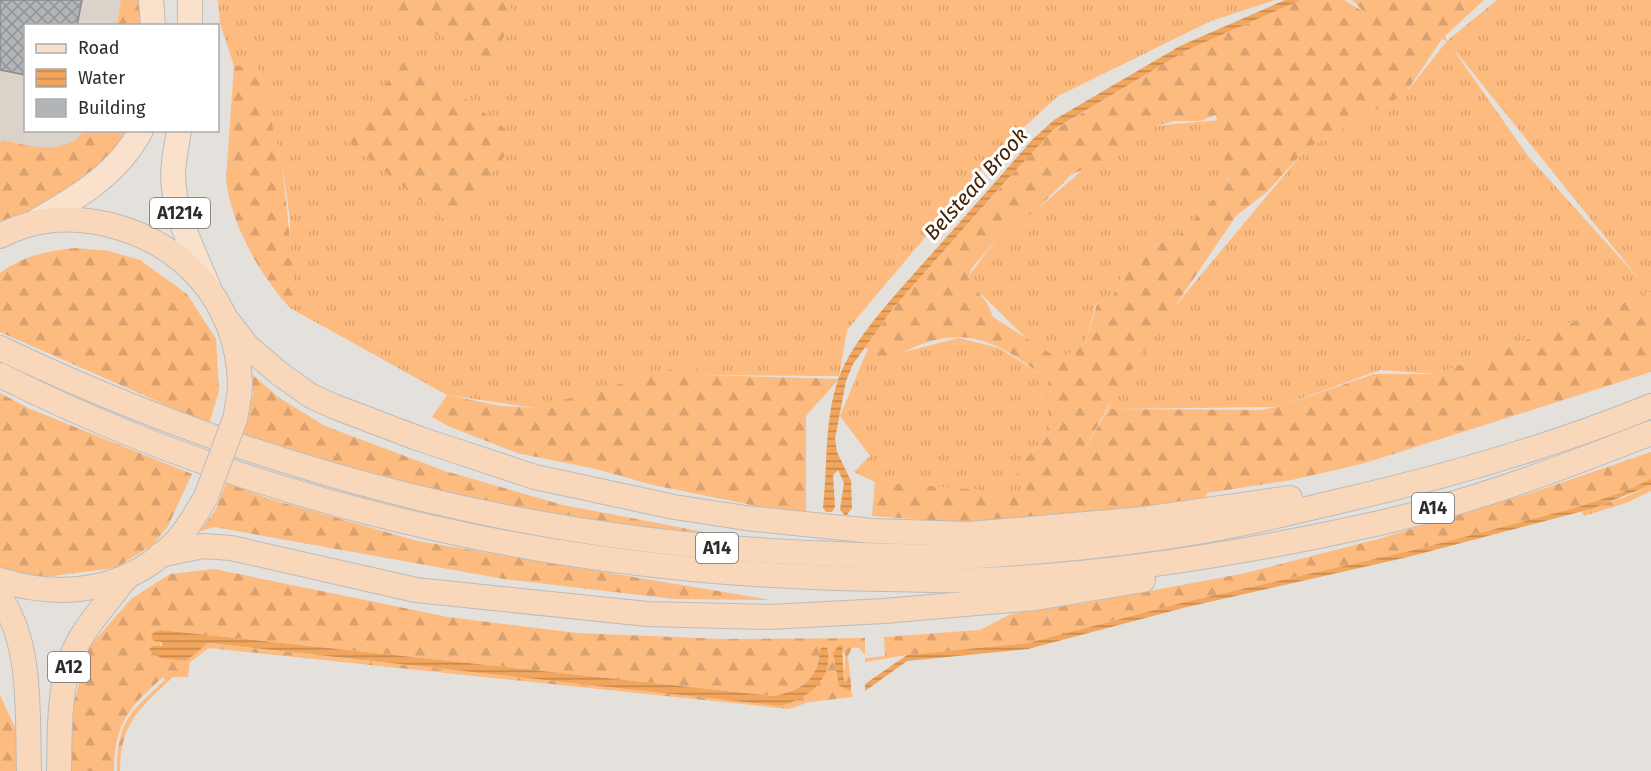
<svg xmlns="http://www.w3.org/2000/svg" width="1651" height="771" font-family="'Fira Sans',sans-serif">
  <defs>
    <pattern id="grass-tufts" width="24" height="20" patternUnits="userSpaceOnUse" patternTransform="scale(1.5)"><rect width="24" height="20" fill="#fdbb80"/><path d="M3 7l-1-3M5 7V3M7 7l1-3M15 17l-1-3M17 17v-4M19 17l1-3" fill="none" stroke="#d9a16f"/></pattern>
    <pattern id="forest-firs" width="22" height="20" patternUnits="userSpaceOnUse" patternTransform="scale(1.5)"><rect width="22" height="20" fill="#fdbb80"/><path d="M5 1l3.5 6h-7zM16 11l3.5 6h-7z" fill="#d9a16f"/></pattern>
    <pattern id="water-rules" width="6" height="5" patternUnits="userSpaceOnUse" patternTransform="scale(1.5)"><rect width="6" height="5" fill="#f2a55c"/><path d="M0 2.5h6" fill="none" stroke="#c4874c"/></pattern>
    <pattern id="building-cross-hatch" width="8" height="8" patternUnits="userSpaceOnUse" patternTransform="scale(1.5)"><rect width="8" height="8" fill="#b1b5b8"/><path d="M0 0l8 8M0 8l8-8" fill="none" stroke="#909496"/></pattern>
  </defs>
  <rect width="100%" height="100%" fill="#e4e0dc"/>
  <path fill="#dbd2c9" d="M 0,0 L 164,0 L 165,9 L 161,25 L 26,26 L 26,130 L 96,131 L 0,181 Z"/>
  <g fill="url(#grass-tufts)" fill-rule="evenodd">
    <path d="M 218,0 L 1275,0 L 1211,21 L 1058,96 L 996,153 L 847,330 L 839,376 L 700,375 L 535,408 L 447,395 L 290,308 L 290,219 L 282,164 L 257,64 L 234,66 L 220,23 Z"/>
    <path d="M 1497,0 L 1651,0 L 1651,292 L 1436,374 L 1380,370 L 1278,407 L 1108,409 L 1126,365 L 1306,149 L 1405,94 L 1447,41 ZM 1455,52 L 1456,52 L 1639,279 L 1528,156 Z"/>
    <path d="M 1220,120 L 1229,182 L 1182,233 L 1131,256 L 1113,296 L 1096,304 L 1085,344 L 1059,360 L 1027,339 L 972,285 L 968,277 L 997,238 L 1035,211 L 1087,166 L 1118,154 L 1154,126 Z"/>
    <path d="M 959,338 L 999,348 L 1049,379 L 1051,431 L 1020,465 L 1044,495 L 905,497 L 854,472 L 870,456 L 840,416 L 867,351 L 900,353 Z"/>
  </g>
  <g fill="url(#forest-firs)" fill-rule="evenodd">
    <path d="M 121,0 L 150,0 L 150,25 L 117,26 Z"/>
    <path d="M 382,0 L 507,0 L 512,10 L 494,67 L 467,44 L 426,31 Z"/>
    <path d="M 1301,0 L 1344,0 L 1364,12 L 1352,0 L 1484,0 L 1445,36 L 1447,41 L 1442,39 L 1405,94 L 1306,149 L 1268,191 L 1236,216 L 1114,396 L 1078,461 L 1108,409 L 1260,410 L 1278,407 L 1374,374 L 1436,374 L 1651,292 L 1651,372 L 1365,463 L 1292,480 L 1207,493 L 1204,502 L 1046,520 L 963,523 L 872,516 L 875,482 L 1033,494 L 1015,482 L 1020,465 L 1051,431 L 1047,400 L 1049,379 C 1031,368 1013,353 994,345 C 953,327 916,343 881,365 L 865,347 L 896,305 L 1049,133 L 1187,50 ZM 1216,115 L 1229,182 L 1182,233 L 1131,256 L 1113,296 L 1097,304 L 1085,344 L 1059,359 L 993,317 L 988,305 L 968,277 L 972,268 L 997,238 L 1035,211 L 1071,175 L 1118,154 L 1154,126 L 1175,121 L 1200,121 Z"/>
    <path d="M 408,54 L 517,138 L 454,227 L 345,139 Z"/>
    <path d="M 257,63 L 282,164 L 294,276 L 294,303 L 290,308 C 260,275 231,225 226,179 L 234,66 Z"/>
    <path d="M 84,131 L 133,131 L 126,146 L 60,202 L 0,223 L 0,143 L 3,140 C 29,146 65,157 84,131 Z"/>
    <path d="M 77,248 L 109,251 L 140,260 L 187,294 L 216,339 L 219,391 L 209,424 L 0,332 L 0,273 C 23,256 49,250 77,248 Z"/>
    <path d="M 694,363 L 700,375 L 839,379 L 806,416 L 806,516 L 653,485 L 596,469 L 517,453 L 448,426 L 432,417 L 447,395 L 501,406 L 535,408 Z"/>
    <path d="M 252,374 L 278,397 L 325,426 L 445,471 L 563,505 L 751,541 L 697,537 L 452,498 L 241,436 L 253,395 Z"/>
    <path d="M 0,393 L 28,408 L 192,474 L 168,526 L 153,545 L 115,568 L 29,579 L 0,571 Z"/>
    <path d="M 1651,452 L 1651,479 L 1623,492 L 1578,507 L 1414,550 L 1185,602 L 1028,643 L 907,655 L 865,662 L 865,658 L 885,656 L 884,637 L 980,630 L 1011,614 L 1086,603 L 1246,573 L 1378,539 L 1534,492 Z"/>
    <path d="M 226,483 L 270,499 L 418,541 L 771,600 L 674,599 L 504,579 L 214,527 L 200,531 L 216,509 Z"/>
    <path d="M 1651,485 L 1651,491 L 1626,503 L 1584,516 L 1581,511 L 1625,497 Z"/>
    <path d="M 214,569 L 448,617 L 577,633 L 722,639 L 865,638 L 865,655 L 859,648 L 852,648 L 848,656 L 851,684 L 844,681 L 845,653 L 833,653 L 839,686 L 851,691 L 853,697 L 809,702 L 789,709 L 209,648 L 190,662 L 188,677 L 173,677 C 140,708 120,723 120,771 L 117,771 C 117,720 130,713 165,680 L 163,677 C 129,707 114,724 114,771 L 71,771 L 67,729 L 89,647 L 131,599 L 170,574 ZM 161,630 L 774,696 C 798,690 820,679 819,650 L 821,681 L 780,706 L 207,643 L 186,661 L 160,656 Z"/>
    <path d="M 0,695 L 19,736 L 18,771 L 0,771 Z"/>
  </g>
  <g fill="url(#water-rules)">
    <path d="M 1285,0 L 1301,0 L 1187,50 L 1053,130 L 1004,183 L 894,307 L 853,364 L 846,381 L 835,439 L 837,452 L 851,481 L 852,508 L 846,516 L 840,510 L 844,483 L 838,470 L 833,475 L 835,507 L 832,512 L 826,512 L 823,508 C 828,464 824,419 839,377 C 853,340 891,300 918,269 C 957,226 995,182 1033,139 L 1054,120 L 1180,46 Z"/>
    <path d="M 1651,479 L 1651,485 L 1591,509 L 1408,557 L 1187,607 L 1028,649 L 907,661 L 865,691 L 865,684 L 907,655 L 1028,643 L 1185,602 L 1414,550 L 1578,507 L 1623,492 Z"/>
    <path d="M 161,630 L 774,696 C 793,692 810,685 817,666 C 820,659 818,652 822,647 L 827,648 C 835,679 807,699 780,706 L 208,643 L 186,661 L 161,658 L 149,650 L 152,646 L 162,646 L 162,642 L 154,641 L 151,637 L 153,633 Z"/>
    <path d="M 839,645 L 842,645 L 844,681 L 851,684 L 851,691 L 839,686 L 833,653 Z"/>
  </g>
  <path fill="url(#building-cross-hatch)" stroke="#878b8e" stroke-width="1.5" d="M 0,0 L 82,0 L 77,26 L 26,26 L 26,75 L 0,70 Z"/>
  <g fill="none" stroke-linecap="round" stroke-linejoin="round">
    <g stroke="#bcbcbb" stroke-width="26">
      <g id="primary">
        <path d="M 151,0 L 153,26"/>
        <path d="M 190,26 L 190,0"/>
        <path d="M 179,130 C 177,145 173,161 173,176 C 174,215 194,252 208,286"/>
        <path d="M 38,220 C 78,197 119,173 141,130"/>
      </g>
    </g>
    <g stroke="#bcbcbb" stroke-width="26">
      <g id="trunk">
        <path d="M 0,236 C 34,218 68,216 106,224 C 183,242 237,301 240,383 C 240,395 237,408 235,419"/>
        <path d="M 224,316 L 248,347 L 280,374 L 311,396 L 333,406 L 417,438 L 535,477 L 674,507 L 746,518 L 873,531 L 969,534 L 1144,519 L 1290,498"/>
        <path d="M 0,348 C 263,474 548,547 841,554 C 886,556 932,558 977,556 C 1039,552 1103,546 1165,537 C 1227,529 1288,513 1349,499 C 1452,475 1553,446 1651,406"/>
        <path d="M 0,375 C 272,512 580,576 884,579 C 915,579 946,581 978,580 C 1113,575 1251,552 1384,522 C 1475,501 1564,467 1651,433"/>
        <path d="M 160,555 L 203,546 L 231,548 L 416,590 L 647,614 L 769,617 L 884,611 L 1036,598 L 1143,580"/>
        <path d="M 0,580 C 63,600 131,591 178,539 C 189,527 197,511 206,497"/>
        <path d="M 0,597 C 33,645 27,715 29,771"/>
        <path d="M 59,771 C 60,724 57,672 85,631 C 97,613 112,596 125,579"/>
      </g>
    </g>
    <use href="#primary" stroke="#fae1cc" stroke-width="24"/>
    <use href="#trunk" stroke="#f8d7bb" stroke-width="24"/>
    <g stroke="#bcbcbb" stroke-width="26" stroke-linecap="butt">
      <path id="trunk-bridge" d="M 206,497 L 235,419"/>
    </g>
    <use href="#trunk-bridge" stroke="#f8d7bb" stroke-width="24"/>
  </g>
  <g text-anchor="middle" stroke-width="6" stroke-linejoin="round" paint-order="stroke">
    <g fill="#fff" stroke="#6d6c6b" stroke-width="1.5">
      <rect x="150" y="198" width="60" height="30" rx="4.5"/>
      <rect x="1412" y="493" width="42" height="30" rx="4.5"/>
      <rect x="696" y="533" width="42" height="30" rx="4.5"/>
      <rect x="48" y="652" width="42" height="30" rx="4.5"/>
    </g>
    <g font-size="18" font-weight="bold" fill="#2e2d2c">
      <text x="180" y="219">A1214</text>
      <text x="1433" y="514">A14</text>
      <text x="717" y="554">A14</text>
      <text x="69" y="673">A12</text>
    </g>
    <g font-size="21" font-style="italic" fill="#422404" stroke="#fff">
      <text transform="translate(976 184) rotate(-48)" y="7">Belstead Brook</text>
    </g>
  </g>
  <rect x="24" y="24" width="195" height="108" fill="#ffffff" stroke="#ababab" stroke-width="1.5"/>
  <rect x="36" y="44" width="30" height="9" fill="#fae1cc" stroke="#ababab" stroke-width="1.5"/>
  <text x="78" y="54" font-size="18" fill="#2e2d2c">Road</text>
  <rect x="36" y="69" width="30" height="18" fill="url(#water-rules)" stroke="#ababab" stroke-width="1.5"/>
  <text x="78" y="84" font-size="18" fill="#2e2d2c">Water</text>
  <rect x="36" y="99" width="30" height="18" fill="#b1b5b8" stroke="#ababab" stroke-width="1.5"/>
  <text x="78" y="114" font-size="18" fill="#2e2d2c">Building</text>
</svg>
